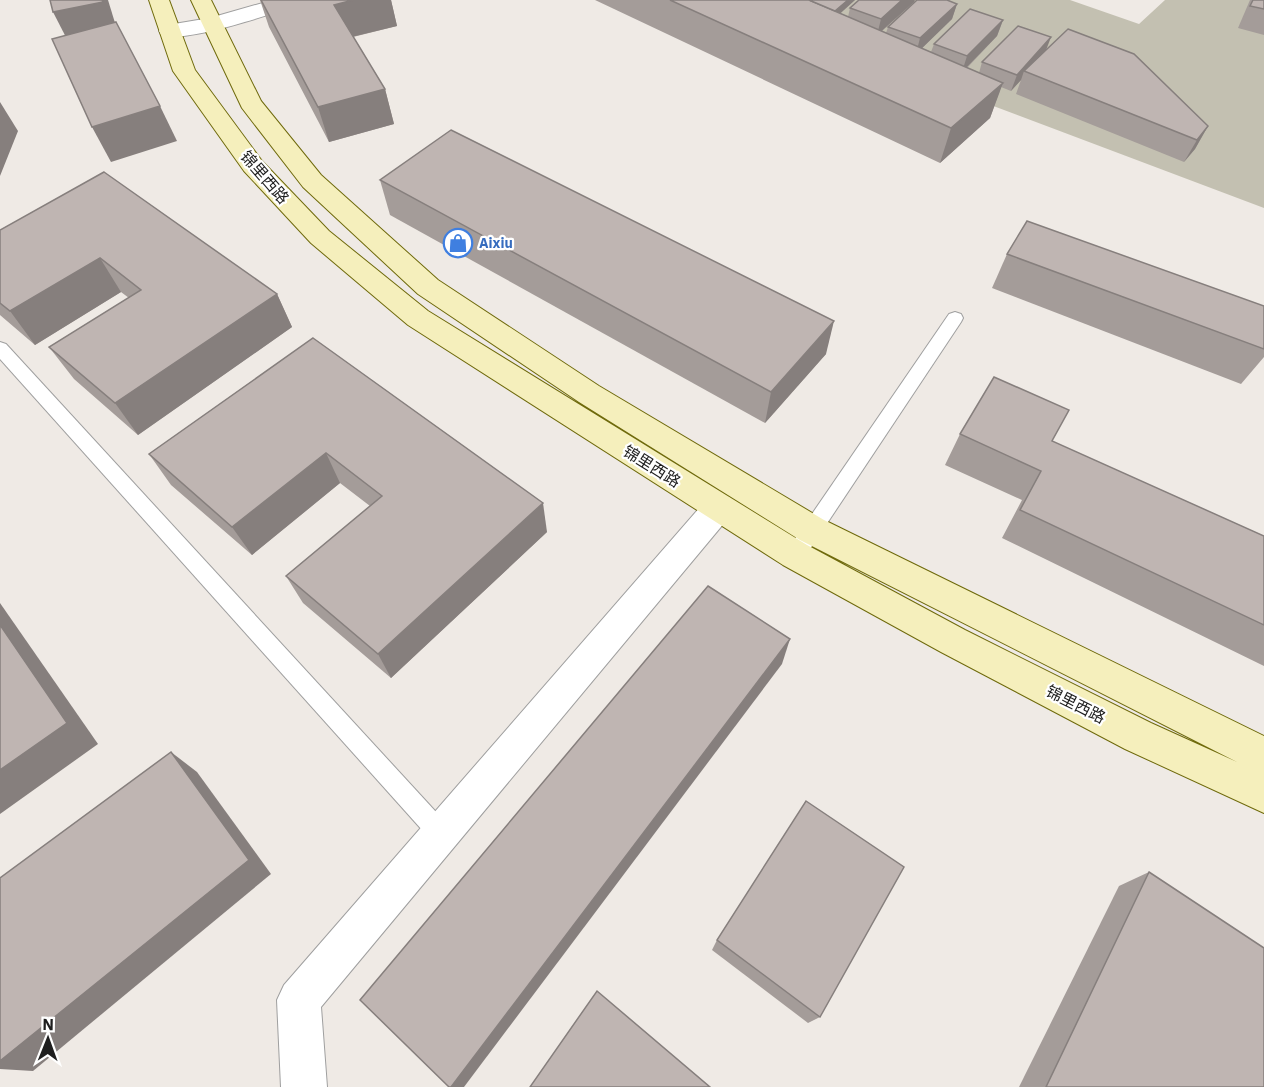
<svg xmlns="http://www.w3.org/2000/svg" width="1264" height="1087" font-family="'IBM Plex Sans','Noto Sans SC',sans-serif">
  <rect width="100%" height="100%" fill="#efeae5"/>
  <path fill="#c3c0b1" d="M 827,0 L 1070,0 L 1139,24 L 1165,0 L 1264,0 L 1264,208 L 786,28 Z"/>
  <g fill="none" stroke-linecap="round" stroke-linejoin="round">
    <g stroke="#9f9f9f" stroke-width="2">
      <g id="service">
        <path d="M 955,312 L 961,314 L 963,318 L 961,322 L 802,561 L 795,563 L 788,561 L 785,555 L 788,549 L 949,314 Z"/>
        <path d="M 0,342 L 6,344 L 448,825 L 452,833 L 448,841 L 440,845 L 432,841 L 0,359 Z"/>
      </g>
    </g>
    <g stroke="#9f9f9f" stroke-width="2">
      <g id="minor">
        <path d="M 273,0 L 306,0 L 303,4 C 273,13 190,42 162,36 L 159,31 L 162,26 L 210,18 Z"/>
        <path d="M 719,494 L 730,498 L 735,507 L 730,516 L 321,1007 L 327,1087 L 281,1087 L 277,1000 L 284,985 L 708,498 Z"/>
      </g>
    </g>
    <g stroke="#6f6a0c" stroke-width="2">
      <path id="secondary" d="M 149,0 L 169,0 L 195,70 L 262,161 L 329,231 L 428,311 L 807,545 L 965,630 L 1151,723 L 1237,762 L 800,540 L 579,402 L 418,294 L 303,187 L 242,108 L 191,0 L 211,0 L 261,101 L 321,175 L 438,280 L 599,386 L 824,520 L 1264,736 L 1264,813 L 1125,749 L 941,652 L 783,565 L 408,325 L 311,243 L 244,171 L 173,71 Z"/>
    </g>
    <use href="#service" fill="#fff" fill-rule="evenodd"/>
    <use href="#minor" fill="#fff" fill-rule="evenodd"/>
    <use href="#secondary" fill="#f5efbc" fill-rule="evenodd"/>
  </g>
  <g fill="#a49c99">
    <path d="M 260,0 L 391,0 L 397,26 L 353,37 L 385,89 L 394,124 L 329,142 L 269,27 Z"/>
    <path d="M 595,0 L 855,0 L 840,13 L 848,17 L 850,8 L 914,2 L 882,31 L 886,33 L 888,27 L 957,4 L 952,19 L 922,48 L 931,52 L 934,44 L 1003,20 L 997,36 L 967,68 L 979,73 L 982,62 L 1046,50 L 1208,126 L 1195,149 L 1184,162 L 1016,94 L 1021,80 L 1011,91 L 1001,87 L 990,118 L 940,163 Z"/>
    <path d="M 1250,0 L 1264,0 L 1264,35 L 1238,28 Z"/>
    <path d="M 380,180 L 826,354 L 765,423 L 390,215 Z"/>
    <path d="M 0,230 L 277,294 L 292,327 L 138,435 L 74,379 L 49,347 L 129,298 L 121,292 L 35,345 L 0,315 Z"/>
    <path d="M 1007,254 L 1264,306 L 1264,357 L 1241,384 L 992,288 Z"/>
    <path d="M 313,338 L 547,532 L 391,678 L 303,603 L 286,576 L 370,506 L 340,483 L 252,555 L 171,485 L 149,454 Z"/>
    <path d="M 960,434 L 1052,441 L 1264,536 L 1264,666 L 1002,538 L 1022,500 L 945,465 Z"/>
    <path d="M 1149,872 L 1264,1087 L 1019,1087 L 1119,886 Z"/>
    <path d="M 717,940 L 820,1017 L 808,1023 L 712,950 Z"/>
  </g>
  <g fill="#867f7d">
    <path d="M 102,0 L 108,0 L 119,36 L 71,47 L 53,12 Z"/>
    <path d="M 353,0 L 391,0 L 397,26 L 343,39 L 334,5 Z"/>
    <path d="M 848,0 L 855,0 L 832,21 L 834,12 Z"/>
    <path d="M 902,0 L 915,0 L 914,2 L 877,35 L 881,19 Z"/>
    <path d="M 957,4 L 952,19 L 916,54 L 920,38 Z"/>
    <path d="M 1003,20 L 997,36 L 962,72 L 967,56 Z"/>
    <path d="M 1051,37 L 1045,53 L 1024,71 L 1021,80 L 1011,91 L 1017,75 Z"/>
    <path d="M 1003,83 L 990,118 L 940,163 L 951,128 Z"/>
    <path d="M 385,89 L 394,124 L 329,142 L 318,107 Z"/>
    <path d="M 0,102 L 18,131 L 0,176 Z"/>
    <path d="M 160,106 L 177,141 L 111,162 L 92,127 Z"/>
    <path d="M 1208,126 L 1195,149 L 1184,162 L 1197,140 Z"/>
    <path d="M 100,258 L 121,292 L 35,345 L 10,311 Z"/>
    <path d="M 277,294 L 292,327 L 138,435 L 115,403 Z"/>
    <path d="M 834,321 L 826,354 L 765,423 L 771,392 Z"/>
    <path d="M 326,453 L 340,483 L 252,555 L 232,527 Z"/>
    <path d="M 543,503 L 547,532 L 391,678 L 378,654 Z"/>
    <path d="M 0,603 L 98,744 L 0,814 Z"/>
    <path d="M 790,639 L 782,664 L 464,1087 L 451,1087 Z"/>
    <path d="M 171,752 L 197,772 L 271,874 L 33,1071 L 0,1069 L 0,1061 Z"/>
  </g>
  <g fill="#bfb5b2" stroke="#867f7d" stroke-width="1.5">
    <path d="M 50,0 L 102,0 L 103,2 L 53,12 Z"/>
    <path d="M 261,0 L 353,0 L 334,5 L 385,89 L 318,107 Z"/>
    <path d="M 670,0 L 809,0 L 1003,83 L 951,128 Z"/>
    <path d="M 809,0 L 848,0 L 835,11 Z"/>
    <path d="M 859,0 L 902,0 L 881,19 L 850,8 Z"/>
    <path d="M 917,0 L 947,0 L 957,4 L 920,38 L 888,27 Z"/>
    <path d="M 1253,0 L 1264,0 L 1264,9 L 1250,6 Z"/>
    <path d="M 970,9 L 1003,20 L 967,56 L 934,44 Z"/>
    <path d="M 116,22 L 160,106 L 92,127 L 52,39 Z"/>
    <path d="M 1018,26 L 1051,37 L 1017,75 L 982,62 Z"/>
    <path d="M 1068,29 L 1134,54 L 1208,126 L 1197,140 L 1024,71 Z"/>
    <path d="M 451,130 L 834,321 L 771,392 L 380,180 Z"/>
    <path d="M 104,172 L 277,294 L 115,403 L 49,347 L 141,290 L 100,258 L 10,311 L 0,303 L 0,230 Z"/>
    <path d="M 1027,221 L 1264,306 L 1264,349 L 1007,254 Z"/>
    <path d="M 313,338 L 543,503 L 378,654 L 286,576 L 382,496 L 326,453 L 232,527 L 149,454 Z"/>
    <path d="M 994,377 L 1069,410 L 1052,441 L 1264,536 L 1264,625 L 1020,510 L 1041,471 L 960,434 Z"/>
    <path d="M 708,586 L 790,639 L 451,1087 L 449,1087 L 360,1000 Z"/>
    <path d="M 0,625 L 67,723 L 0,770 Z"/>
    <path d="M 171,752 L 249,860 L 0,1061 L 0,878 Z"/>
    <path d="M 806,801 L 904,867 L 820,1017 L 717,940 Z"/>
    <path d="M 1149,872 L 1264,948 L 1264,1087 L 1046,1087 Z"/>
    <path d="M 597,991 L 710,1087 L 530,1087 Z"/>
  </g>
  <defs>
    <g id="shop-ring" transform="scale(1.5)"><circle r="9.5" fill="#fff" stroke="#3f7fe0" stroke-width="1.5"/><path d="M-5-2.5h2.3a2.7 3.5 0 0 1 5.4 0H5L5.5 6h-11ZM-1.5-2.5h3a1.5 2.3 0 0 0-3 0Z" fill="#3f7fe0"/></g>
  </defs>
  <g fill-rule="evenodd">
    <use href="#shop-ring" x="458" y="243"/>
  </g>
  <g text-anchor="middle" stroke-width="4.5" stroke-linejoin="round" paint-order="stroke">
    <g font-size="14" font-weight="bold" fill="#366cbe" stroke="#fff" text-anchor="start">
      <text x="479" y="248">Aixiu</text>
    </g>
    <g font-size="16" fill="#1e1e1e" stroke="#fff">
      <text transform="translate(265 177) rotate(49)" y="6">锦里西路</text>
      <text transform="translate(652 466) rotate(32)" y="6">锦里西路</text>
      <text transform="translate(1076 704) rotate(27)" y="6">锦里西路</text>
    </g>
  </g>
  <g transform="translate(48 1039) rotate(1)" stroke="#ffffff" stroke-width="4.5" paint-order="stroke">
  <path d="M0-4.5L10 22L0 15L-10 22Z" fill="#1e1e1e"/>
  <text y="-9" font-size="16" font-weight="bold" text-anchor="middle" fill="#1e1e1e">N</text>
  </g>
</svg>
